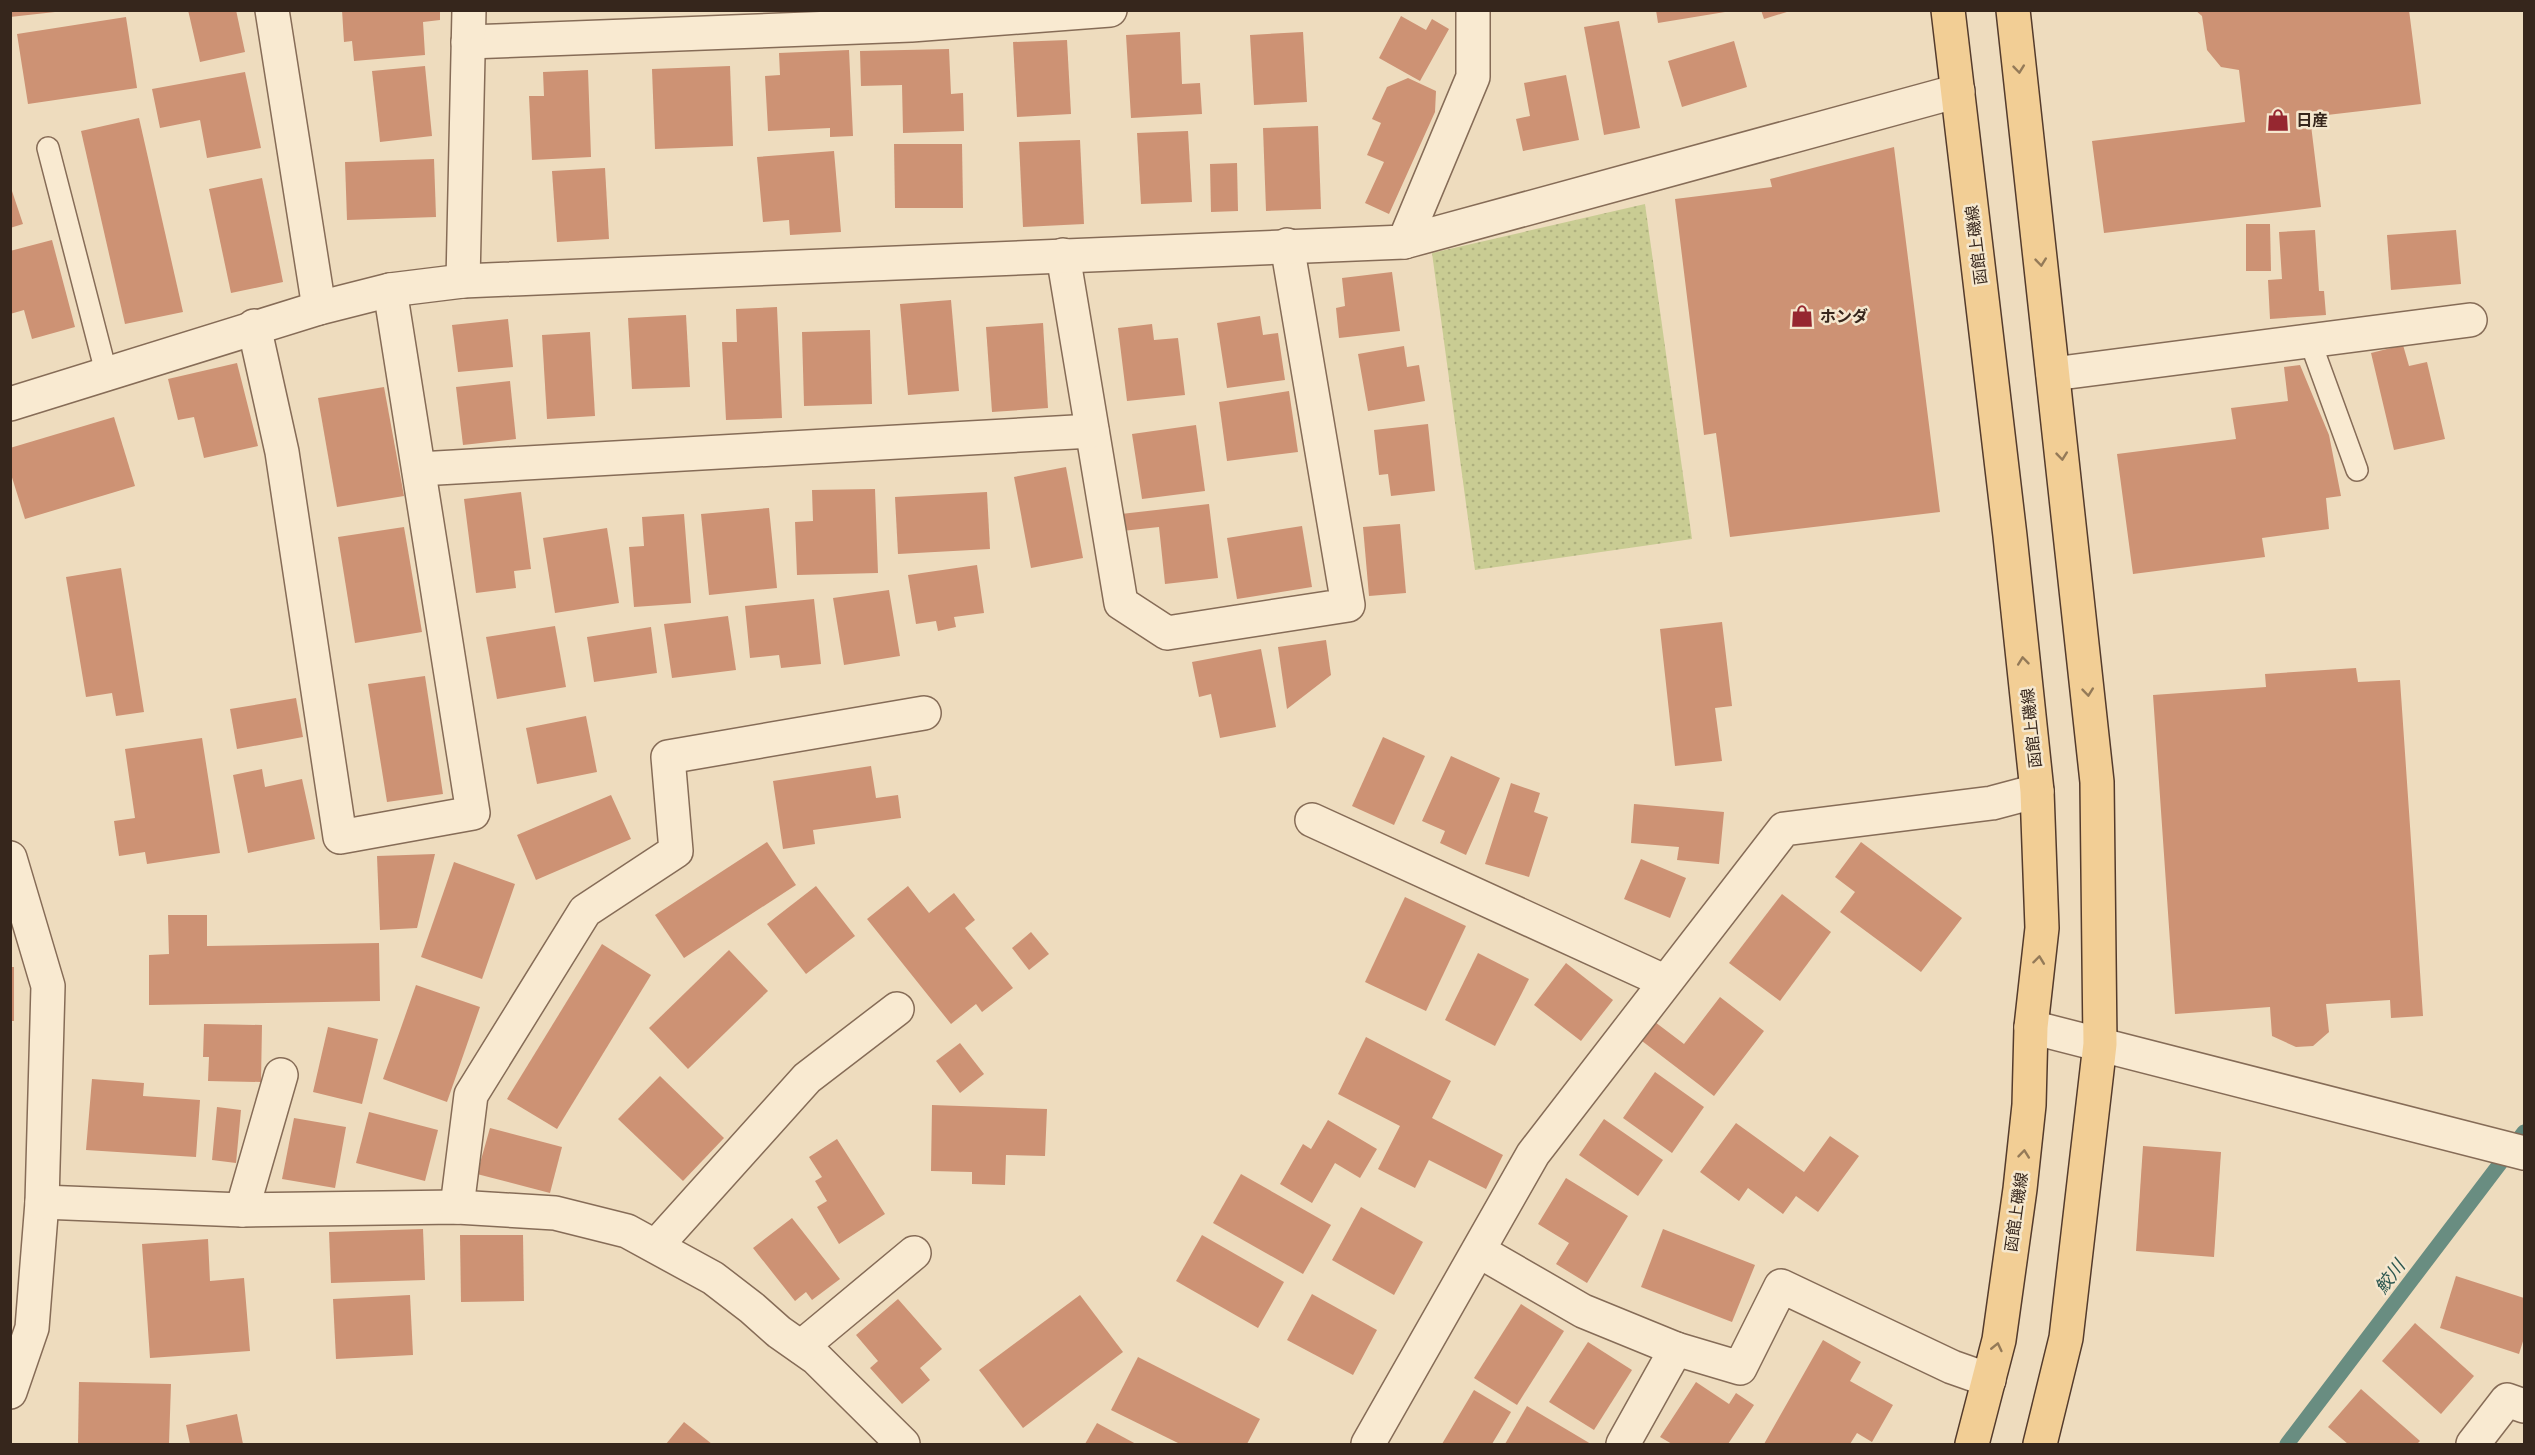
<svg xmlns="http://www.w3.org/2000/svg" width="2535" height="1455" font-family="'Playfair Display','Noto Sans JP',serif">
  <defs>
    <pattern id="green-dots" width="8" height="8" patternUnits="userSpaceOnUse" patternTransform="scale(1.5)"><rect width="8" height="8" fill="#c9cc93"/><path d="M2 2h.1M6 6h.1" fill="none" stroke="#adaf7e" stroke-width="1.8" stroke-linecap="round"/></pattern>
  </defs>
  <rect width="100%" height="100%" fill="#eedcbe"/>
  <path fill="url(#green-dots)" d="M 1645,204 L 1692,539 L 1475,570 L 1432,253 Z"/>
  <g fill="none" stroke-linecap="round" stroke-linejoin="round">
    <path stroke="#698d81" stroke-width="15" d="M 2287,1444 L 2524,1132"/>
  </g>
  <g fill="#cd9274">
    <path d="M 10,10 L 55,10 L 55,12 L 10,17 Z"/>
    <path d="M 188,10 L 236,10 L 245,52 L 200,62 Z"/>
    <path d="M 342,10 L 440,10 L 440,20 L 423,22 L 425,55 L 354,61 L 352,41 L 344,42 Z"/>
    <path d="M 1656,10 L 1725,10 L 1725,12 L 1658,23 Z"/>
    <path d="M 1761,10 L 1790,10 L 1790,11 L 1764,19 Z"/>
    <path d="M 2195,10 L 2409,10 L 2421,104 L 2310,117 L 2321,207 L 2104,233 L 2092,141 L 2245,122 L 2239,70 L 2221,67 L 2207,50 L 2202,16 Z"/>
    <path d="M 1401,16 L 1426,30 L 1432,19 L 1449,29 L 1420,81 L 1379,58 Z"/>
    <path d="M 126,17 L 137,88 L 28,104 L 17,34 Z"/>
    <path d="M 1619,21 L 1640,128 L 1604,135 L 1584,27 Z"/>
    <path d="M 1180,32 L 1182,84 L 1200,83 L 1202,114 L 1131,118 L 1126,35 Z"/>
    <path d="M 1303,32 L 1307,102 L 1254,105 L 1250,35 Z"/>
    <path d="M 1067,40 L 1071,114 L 1017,117 L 1013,42 Z"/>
    <path d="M 1734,41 L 1747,87 L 1682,107 L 1668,61 Z"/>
    <path d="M 949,49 L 951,94 L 963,93 L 964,131 L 903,133 L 902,85 L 861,86 L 860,51 Z"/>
    <path d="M 849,50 L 853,136 L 830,137 L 830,128 L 768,131 L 765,76 L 780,75 L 779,53 Z"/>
    <path d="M 425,66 L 432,136 L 380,142 L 372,71 Z"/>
    <path d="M 730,66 L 733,146 L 655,149 L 652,69 Z"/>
    <path d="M 588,70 L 591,157 L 532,160 L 529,96 L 544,96 L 543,72 Z"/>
    <path d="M 245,72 L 261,148 L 207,158 L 200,120 L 160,128 L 152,89 Z"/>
    <path d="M 1566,75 L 1579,140 L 1523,151 L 1516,119 L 1530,116 L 1524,83 Z"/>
    <path d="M 1408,78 L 1436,91 L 1435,112 L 1389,214 L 1365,203 L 1384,162 L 1367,155 L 1381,123 L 1372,119 L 1387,87 Z"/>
    <path d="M 139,118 L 183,312 L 125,324 L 81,131 Z"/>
    <path d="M 1318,126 L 1321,209 L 1266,211 L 1263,128 Z"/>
    <path d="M 1188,131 L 1192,202 L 1141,204 L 1137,133 Z"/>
    <path d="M 1080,140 L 1084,224 L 1023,227 L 1019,142 Z"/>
    <path d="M 894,144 L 962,144 L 963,208 L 895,208 Z"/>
    <path d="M 1894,147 L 1940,512 L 1730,537 L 1716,433 L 1704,435 L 1675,199 L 1772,187 L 1770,179 Z"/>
    <path d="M 834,151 L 841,232 L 790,235 L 789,220 L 763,222 L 757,157 Z"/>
    <path d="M 434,159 L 436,217 L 347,220 L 345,162 Z"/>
    <path d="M 1237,163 L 1238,211 L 1211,212 L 1210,164 Z"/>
    <path d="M 605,168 L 609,239 L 557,242 L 552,171 Z"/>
    <path d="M 262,178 L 283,282 L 231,293 L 209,189 Z"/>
    <path d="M 10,185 L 23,224 L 10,228 Z"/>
    <path d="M 2246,224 L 2270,224 L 2271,271 L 2246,271 Z"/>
    <path d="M 2315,230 L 2319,291 L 2324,291 L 2326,315 L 2270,319 L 2268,280 L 2282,279 L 2279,232 Z"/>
    <path d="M 2456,230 L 2461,284 L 2391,290 L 2387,235 Z"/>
    <path d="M 52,240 L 75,327 L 32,339 L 24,310 L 10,314 L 10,251 Z"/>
    <path d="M 1392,272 L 1400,331 L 1339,338 L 1336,308 L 1345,306 L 1342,278 Z"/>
    <path d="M 951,300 L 959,391 L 908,395 L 900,304 Z"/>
    <path d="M 777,307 L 782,418 L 726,420 L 722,342 L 737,342 L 736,309 Z"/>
    <path d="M 686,315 L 690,387 L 632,389 L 628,318 Z"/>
    <path d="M 1260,316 L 1263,335 L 1278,333 L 1285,380 L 1227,388 L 1217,323 Z"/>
    <path d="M 508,319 L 513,367 L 458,372 L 452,325 Z"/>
    <path d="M 1043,323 L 1048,408 L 992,412 L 986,327 Z"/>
    <path d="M 1152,324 L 1154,340 L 1178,338 L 1185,395 L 1127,401 L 1118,328 Z"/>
    <path d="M 870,330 L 872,404 L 804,406 L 802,332 Z"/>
    <path d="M 590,332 L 595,416 L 547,419 L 542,335 Z"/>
    <path d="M 2403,345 L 2409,366 L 2427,362 L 2445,439 L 2394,450 L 2371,353 Z"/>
    <path d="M 1404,346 L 1407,367 L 1419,365 L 1425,401 L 1368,411 L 1358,354 Z"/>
    <path d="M 237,363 L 258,446 L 204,458 L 194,417 L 178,420 L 168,379 Z"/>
    <path d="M 2300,365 L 2329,435 L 2341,496 L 2326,498 L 2329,529 L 2262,538 L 2265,557 L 2133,574 L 2117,454 L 2236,439 L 2231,408 L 2288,401 L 2284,367 Z"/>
    <path d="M 510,381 L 516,439 L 463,445 L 456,387 Z"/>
    <path d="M 384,387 L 404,496 L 337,507 L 318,398 Z"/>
    <path d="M 1289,391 L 1298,452 L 1227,461 L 1219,402 Z"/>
    <path d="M 114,417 L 135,486 L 25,519 L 10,471 L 10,448 Z"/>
    <path d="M 1428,424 L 1435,491 L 1391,496 L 1388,474 L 1379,475 L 1374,430 Z"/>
    <path d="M 1196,425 L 1205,491 L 1142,499 L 1132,434 Z"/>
    <path d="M 1066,467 L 1083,558 L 1031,568 L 1014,477 Z"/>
    <path d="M 875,489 L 878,573 L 797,575 L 795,522 L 813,521 L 812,490 Z"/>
    <path d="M 521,492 L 531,569 L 514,571 L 516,588 L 476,593 L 464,499 Z"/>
    <path d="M 987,492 L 990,549 L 898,554 L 895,497 Z"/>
    <path d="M 1209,504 L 1218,578 L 1165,584 L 1159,527 L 1122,531 L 1121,514 Z"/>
    <path d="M 769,508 L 777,588 L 709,595 L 701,514 Z"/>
    <path d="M 684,514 L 691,603 L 634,607 L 629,547 L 644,546 L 642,517 Z"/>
    <path d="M 1400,524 L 1406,593 L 1369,596 L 1363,527 Z"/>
    <path d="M 1302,526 L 1312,587 L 1237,599 L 1227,538 Z"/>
    <path d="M 404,527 L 422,632 L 355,643 L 338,537 Z"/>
    <path d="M 607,528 L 619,603 L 555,613 L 543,538 Z"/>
    <path d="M 977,565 L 984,613 L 954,617 L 956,627 L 938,631 L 936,621 L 916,624 L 908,575 Z"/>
    <path d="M 121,568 L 144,712 L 116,716 L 112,693 L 86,697 L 66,577 Z"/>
    <path d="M 889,590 L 900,656 L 844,665 L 833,598 Z"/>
    <path d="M 814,599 L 821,664 L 781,668 L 779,655 L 750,658 L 745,606 Z"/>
    <path d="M 728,616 L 736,670 L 672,678 L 664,624 Z"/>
    <path d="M 1722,622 L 1732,706 L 1715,708 L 1722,761 L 1675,766 L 1660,629 Z"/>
    <path d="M 555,626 L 566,687 L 497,699 L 486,637 Z"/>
    <path d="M 651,627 L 657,673 L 594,682 L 587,637 Z"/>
    <path d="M 1326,640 L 1331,675 L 1287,709 L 1278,647 Z"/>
    <path d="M 1261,649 L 1276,727 L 1220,738 L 1211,694 L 1199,697 L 1192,662 Z"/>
    <path d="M 2356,668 L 2358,682 L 2400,680 L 2423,1016 L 2391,1018 L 2390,1000 L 2326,1004 L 2329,1032 L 2313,1046 L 2296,1047 L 2272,1036 L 2270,1007 L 2175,1014 L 2153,695 L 2266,687 L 2265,674 Z"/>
    <path d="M 425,676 L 443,794 L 387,802 L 368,684 Z"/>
    <path d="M 296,698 L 303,737 L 237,749 L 230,709 Z"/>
    <path d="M 586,716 L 597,772 L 537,784 L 526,728 Z"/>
    <path d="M 1383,737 L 1425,756 L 1394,825 L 1352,806 Z"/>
    <path d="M 202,738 L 220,853 L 147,864 L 145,852 L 119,856 L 114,821 L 135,818 L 125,749 Z"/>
    <path d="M 1451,756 L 1500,778 L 1466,855 L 1440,843 L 1445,831 L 1422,821 Z"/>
    <path d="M 871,766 L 876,798 L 898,795 L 901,818 L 813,830 L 815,844 L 783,849 L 773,781 Z"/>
    <path d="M 262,769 L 265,787 L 302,779 L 315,839 L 248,853 L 233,775 Z"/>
    <path d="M 1511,783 L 1540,793 L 1534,812 L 1548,817 L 1529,877 L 1485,864 Z"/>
    <path d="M 611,795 L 631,839 L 536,880 L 517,835 Z"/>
    <path d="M 1634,804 L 1724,812 L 1719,864 L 1677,860 L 1679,847 L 1631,843 Z"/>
    <path d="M 767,842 L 796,885 L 684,958 L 655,915 Z"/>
    <path d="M 1861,842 L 1962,918 L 1921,972 L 1840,912 L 1855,892 L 1835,877 Z"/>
    <path d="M 435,854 L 417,928 L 380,930 L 377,856 Z"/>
    <path d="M 1641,859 L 1686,878 L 1670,918 L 1624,899 Z"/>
    <path d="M 454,862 L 515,884 L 482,979 L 421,957 Z"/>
    <path d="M 816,886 L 855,936 L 806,974 L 767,924 Z"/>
    <path d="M 908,886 L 929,913 L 954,893 L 975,920 L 965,928 L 1013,988 L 982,1012 L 976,1004 L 951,1024 L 867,919 Z"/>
    <path d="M 1782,894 L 1831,932 L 1780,1001 L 1729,963 Z"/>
    <path d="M 1405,897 L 1466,926 L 1426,1011 L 1365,982 Z"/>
    <path d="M 168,915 L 207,915 L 207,946 L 379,943 L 380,1001 L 149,1005 L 149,955 L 169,954 Z"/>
    <path d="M 1031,932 L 1049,954 L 1029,970 L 1012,948 Z"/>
    <path d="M 602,944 L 651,975 L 557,1129 L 507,1099 Z"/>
    <path d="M 729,950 L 768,991 L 688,1069 L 649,1028 Z"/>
    <path d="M 1478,953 L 1529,979 L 1495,1046 L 1445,1020 Z"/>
    <path d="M 1566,963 L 1613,1000 L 1581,1041 L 1534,1005 Z"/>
    <rect x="10" y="967" width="4" height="54"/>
    <path d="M 416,985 L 480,1007 L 447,1102 L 383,1079 Z"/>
    <path d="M 1720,997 L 1764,1031 L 1714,1096 L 1642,1041 L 1655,1022 L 1684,1044 Z"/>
    <path d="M 204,1024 L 262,1025 L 261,1082 L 208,1081 L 209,1057 L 203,1057 Z"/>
    <path d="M 328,1027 L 378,1039 L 362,1104 L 313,1092 Z"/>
    <path d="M 1366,1037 L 1451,1081 L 1432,1118 L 1503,1155 L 1486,1189 L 1429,1160 L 1415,1188 L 1378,1169 L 1400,1126 L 1338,1094 Z"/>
    <path d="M 960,1043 L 984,1074 L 960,1093 L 936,1061 Z"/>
    <path d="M 1655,1072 L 1704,1107 L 1672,1153 L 1623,1118 Z"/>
    <path d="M 660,1076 L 724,1138 L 683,1181 L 618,1119 Z"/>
    <path d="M 92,1079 L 144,1083 L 143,1096 L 200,1100 L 196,1157 L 86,1150 Z"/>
    <path d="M 932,1105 L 1047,1109 L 1045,1156 L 1006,1155 L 1005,1185 L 972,1184 L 972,1172 L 931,1171 Z"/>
    <path d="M 217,1107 L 241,1110 L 236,1163 L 212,1160 Z"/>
    <path d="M 369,1112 L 438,1130 L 425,1181 L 356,1163 Z"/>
    <path d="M 294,1118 L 346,1127 L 335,1188 L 282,1179 Z"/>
    <path d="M 1604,1119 L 1663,1160 L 1638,1196 L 1579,1155 Z"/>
    <path d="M 1328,1120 L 1377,1149 L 1360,1178 L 1335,1163 L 1312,1203 L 1280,1184 L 1303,1144 L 1311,1149 Z"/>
    <path d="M 1736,1123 L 1804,1172 L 1830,1136 L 1859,1156 L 1818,1212 L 1796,1196 L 1783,1214 L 1748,1188 L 1739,1201 L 1700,1172 Z"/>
    <path d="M 490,1128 L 562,1147 L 550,1193 L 477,1174 Z"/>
    <path d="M 837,1139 L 885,1214 L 839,1244 L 817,1207 L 827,1201 L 815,1181 L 822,1177 L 809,1157 Z"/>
    <path d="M 2143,1146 L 2221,1152 L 2214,1257 L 2136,1251 Z"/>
    <path d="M 1241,1174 L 1331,1225 L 1303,1274 L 1213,1223 Z"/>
    <path d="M 1566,1178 L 1628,1216 L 1587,1283 L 1556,1264 L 1569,1243 L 1538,1224 Z"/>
    <path d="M 1361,1207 L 1423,1242 L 1394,1295 L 1332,1260 Z"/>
    <path d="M 792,1218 L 840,1279 L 812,1300 L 806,1292 L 795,1301 L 753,1248 Z"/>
    <path d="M 423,1229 L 425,1280 L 331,1283 L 329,1232 Z"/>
    <path d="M 1663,1229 L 1755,1265 L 1732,1322 L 1641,1287 Z"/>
    <path d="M 460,1235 L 523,1235 L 524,1301 L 461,1302 Z"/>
    <path d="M 1202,1235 L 1284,1282 L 1258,1328 L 1176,1281 Z"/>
    <path d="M 208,1239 L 210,1281 L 244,1278 L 250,1351 L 150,1358 L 142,1244 Z"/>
    <path d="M 2456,1276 L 2524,1298 L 2524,1338 L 2519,1354 L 2440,1328 Z"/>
    <path d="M 1312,1294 L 1377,1330 L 1353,1375 L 1287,1340 Z"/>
    <path d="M 410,1295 L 413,1355 L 336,1359 L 333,1299 Z"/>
    <path d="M 1080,1295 L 1123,1352 L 1023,1428 L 979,1370 Z"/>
    <path d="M 898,1299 L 942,1349 L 920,1368 L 930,1380 L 902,1404 L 870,1368 L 878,1361 L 856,1335 Z"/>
    <path d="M 1521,1304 L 1564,1331 L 1517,1405 L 1474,1378 Z"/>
    <path d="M 2415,1323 L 2474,1376 L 2441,1414 L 2382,1361 Z"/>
    <path d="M 1823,1340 L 1861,1362 L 1850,1381 L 1893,1405 L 1872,1442 L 1857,1433 L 1850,1444 L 1764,1444 Z"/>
    <path d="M 1588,1342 L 1632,1370 L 1594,1430 L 1549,1402 Z"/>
    <path d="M 1138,1357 L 1260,1419 L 1247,1444 L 1180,1444 L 1111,1410 Z"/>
    <path d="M 79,1382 L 171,1384 L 169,1444 L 78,1444 Z"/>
    <path d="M 1696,1382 L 1729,1404 L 1736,1393 L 1754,1405 L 1728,1444 L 1672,1444 L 1660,1437 Z"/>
    <path d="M 2361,1389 L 2420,1441 L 2417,1444 L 2348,1444 L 2328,1427 Z"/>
    <path d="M 1474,1390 L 1511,1412 L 1492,1444 L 1442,1444 Z"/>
    <path d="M 1527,1406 L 1591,1444 L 1505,1444 Z"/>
    <path d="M 237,1414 L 243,1444 L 190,1444 L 186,1425 Z"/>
    <path d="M 684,1422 L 712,1444 L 666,1444 Z"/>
    <path d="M 1097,1423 L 1136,1444 L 1085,1444 Z"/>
  </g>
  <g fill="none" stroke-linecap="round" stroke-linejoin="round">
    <g stroke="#866c57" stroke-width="24">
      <g id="lane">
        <path d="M 48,148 L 106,372"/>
        <path d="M 2310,341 L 2357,470"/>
      </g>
    </g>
    <g stroke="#866c57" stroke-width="36">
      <g id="street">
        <path d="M 272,10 L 319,308"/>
        <path d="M 468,42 L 911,25 L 1110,10"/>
        <path d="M 1404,242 L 1958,91"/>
        <path d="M 1063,255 L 1121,603 L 1167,633 L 1348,605 L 1287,245"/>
        <path d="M 463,281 L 469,10"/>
        <path d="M 254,326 L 282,452 L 340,837 L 473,813 L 390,290"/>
        <path d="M 2053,374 L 2470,320"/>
        <path d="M 10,404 L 319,308 L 390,290 L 463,281 L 1404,242 L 1473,77 L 1473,10"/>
        <path d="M 419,469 L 1092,431"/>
        <path d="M 1312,820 L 1664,981"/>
        <path d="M 10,858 L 48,986 L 42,1202 L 32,1328 L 10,1392"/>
        <path d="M 2031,1027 L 2524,1153"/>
        <path d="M 42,1202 L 242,1210 L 457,1207 L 555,1213 L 627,1231 L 713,1278 L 752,1308 L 779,1332 L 816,1358 L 903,1444"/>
        <path d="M 457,1207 L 471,1095 L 585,911 L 676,851 L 668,757 L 924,713"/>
        <path d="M 242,1210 L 281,1075"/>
        <path d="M 656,1246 L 807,1078 L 897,1009"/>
        <path d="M 1479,1251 L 1583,1311 L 1676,1349 L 1623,1444"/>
        <path d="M 801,1347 L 914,1253"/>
        <path d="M 1676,1349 L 1740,1368 L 1781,1286 L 1952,1367 L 1989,1380"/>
        <path d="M 1368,1444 L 1533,1154 L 1784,829 L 1992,803 L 2037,791"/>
        <path d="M 2473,1444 L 2507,1400 L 2524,1406"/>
      </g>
    </g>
    <g stroke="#543b2c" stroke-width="36">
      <g id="primary">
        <path d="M 1948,10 L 2010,536 L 2037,791 L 2042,928 L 2031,1027 L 2029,1105 L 2020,1189 L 1999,1340 L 1972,1444"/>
        <path d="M 2013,10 L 2097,782 L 2100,1044 L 2066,1338 L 2040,1444"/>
      </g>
    </g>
    <use href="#lane" stroke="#f9ead1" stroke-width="21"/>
    <use href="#street" stroke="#f9ead1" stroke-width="33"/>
    <use href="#primary" stroke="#f2ce95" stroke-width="33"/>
  </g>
  <defs><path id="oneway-chevron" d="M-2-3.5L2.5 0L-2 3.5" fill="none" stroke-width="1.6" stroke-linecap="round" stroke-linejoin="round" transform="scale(1.5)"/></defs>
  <g stroke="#947a58">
    <use href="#oneway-chevron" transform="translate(2019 69) rotate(84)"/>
    <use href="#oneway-chevron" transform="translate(2041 262) rotate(84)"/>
    <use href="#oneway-chevron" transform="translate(2062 456) rotate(84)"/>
    <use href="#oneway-chevron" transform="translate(2023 661) rotate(-96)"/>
    <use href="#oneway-chevron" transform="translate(2088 692) rotate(84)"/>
    <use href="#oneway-chevron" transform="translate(2039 960) rotate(-83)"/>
    <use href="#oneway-chevron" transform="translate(2024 1154) rotate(-84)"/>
    <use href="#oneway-chevron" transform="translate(1997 1347) rotate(-77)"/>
  </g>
  <defs>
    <g id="shop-bare" transform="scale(1.8)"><path d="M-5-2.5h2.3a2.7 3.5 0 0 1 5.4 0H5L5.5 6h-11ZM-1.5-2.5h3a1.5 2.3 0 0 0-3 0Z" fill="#962730" stroke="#f5e7ce" stroke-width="2.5" paint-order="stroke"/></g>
  </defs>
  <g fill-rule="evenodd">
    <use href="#shop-bare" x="2278" y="120"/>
    <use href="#shop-bare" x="1802" y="316"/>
  </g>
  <g text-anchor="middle" stroke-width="5" stroke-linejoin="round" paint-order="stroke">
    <g font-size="16" font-weight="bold" fill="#36261c" stroke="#f5e7ce" text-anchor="start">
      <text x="2296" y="126">日産</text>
      <text x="1820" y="322">ホンダ</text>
    </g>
    <g font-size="16" fill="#36261c" stroke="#f5e7ce">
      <text transform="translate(1976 245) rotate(-97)" y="6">函館上磯線</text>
      <text transform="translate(2031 728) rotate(-96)" y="6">函館上磯線</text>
      <text transform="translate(2016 1212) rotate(-82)" y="6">函館上磯線</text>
    </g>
    <g font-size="18" font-style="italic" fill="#2b564f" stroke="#f5e7ce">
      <text transform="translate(2390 1277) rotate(-53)" y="6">鮫川</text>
    </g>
  </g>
  <rect width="2535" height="1455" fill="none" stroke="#36261c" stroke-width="24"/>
</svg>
